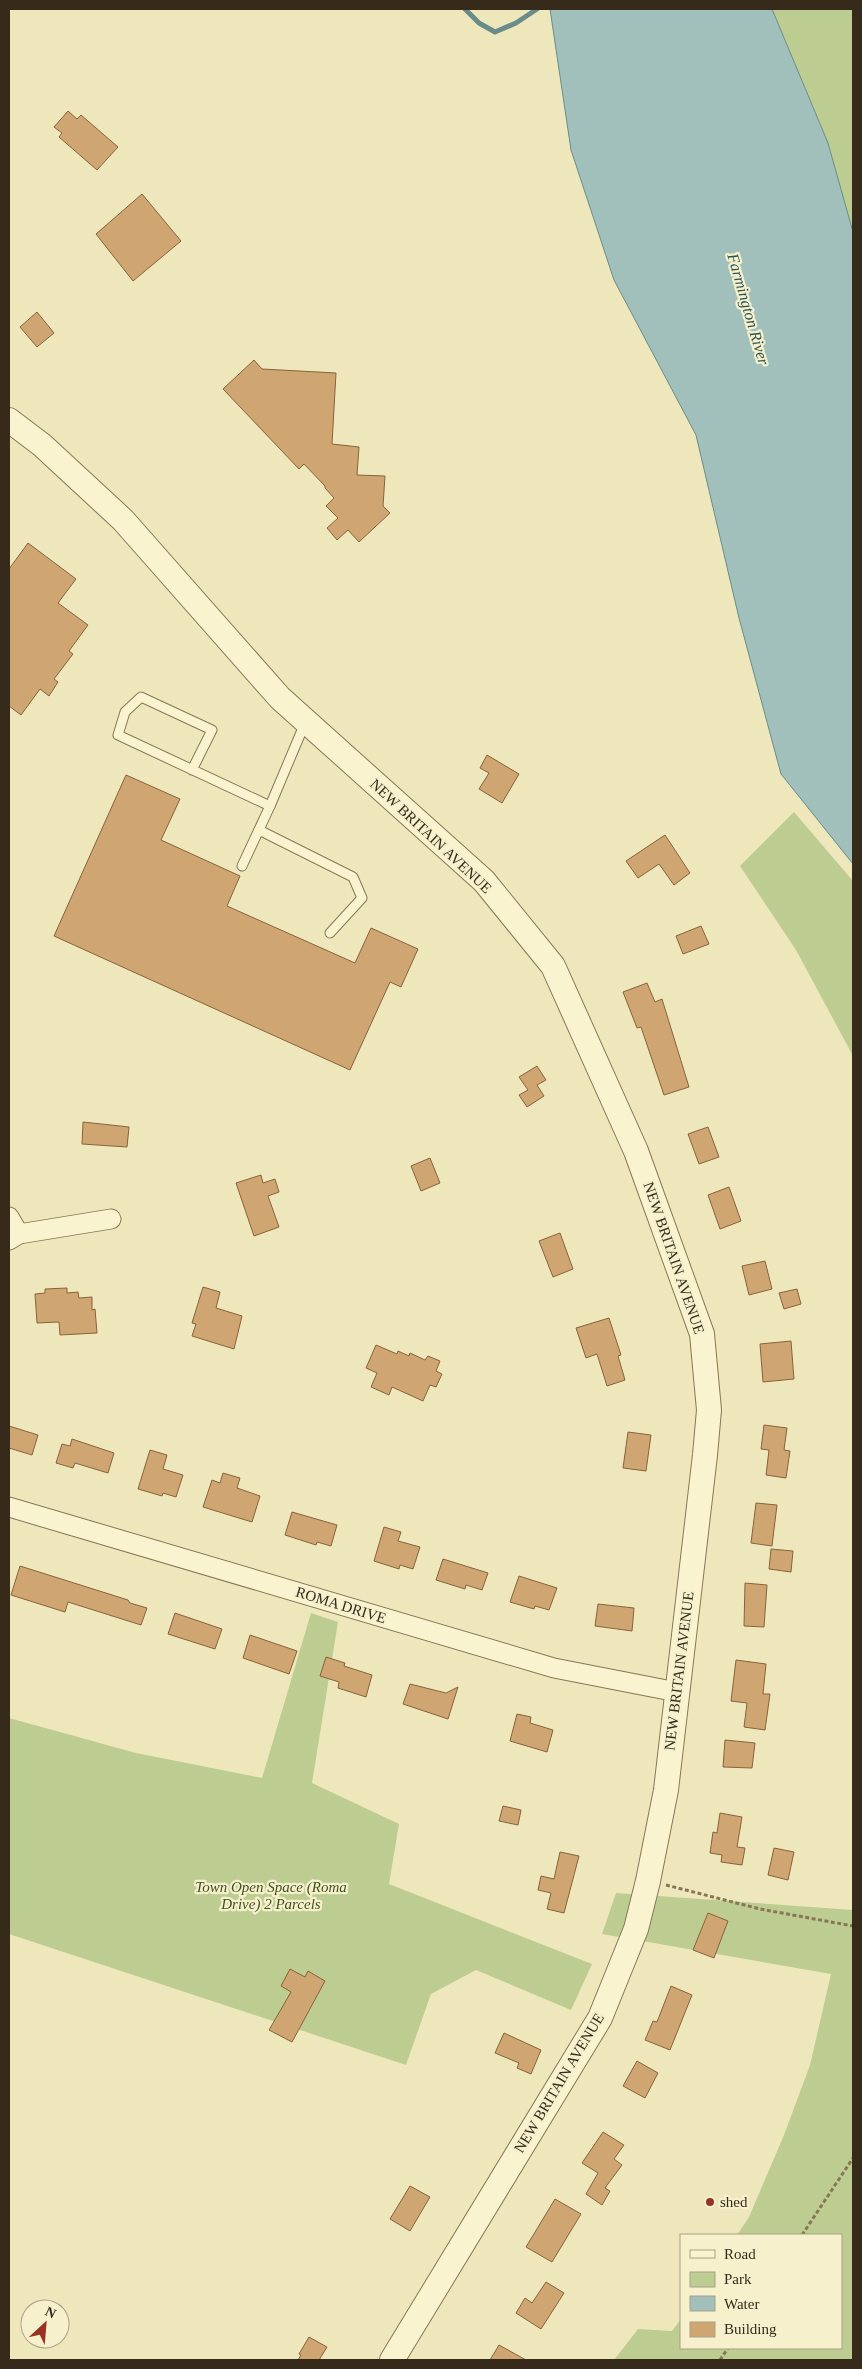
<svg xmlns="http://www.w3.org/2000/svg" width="862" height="2369" font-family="Georgia,serif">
  <rect width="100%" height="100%" fill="#efe7bc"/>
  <g fill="#bdcd91">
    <path d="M 772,9 L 853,9 L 853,232 L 828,143 Z"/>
    <path d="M 794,812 L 853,881 L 853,1056 L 796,950 L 740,866 Z"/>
    <path d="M 311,1613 L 338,1622 L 312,1783 L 399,1824 L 389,1884 L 592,1964 L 571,2010 L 476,1970 L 431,1994 L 406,2065 L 9,1934 L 9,1718 L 136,1753 L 262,1778 Z"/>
    <path d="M 616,1893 L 853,1910 L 853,2360 L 614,2360 L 638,2329 L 672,2331 L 681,2319 L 681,2348 L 841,2348 L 841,2235 L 737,2235 L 749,2217 L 784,2135 L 810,2065 L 831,1974 L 602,1934 Z"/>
  </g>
  <path fill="#a1c0bb" stroke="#688d89" d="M 550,9 L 772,9 L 828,143 L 853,232 L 853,864 L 781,774 L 739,618 L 696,435 L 614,280 L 571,150 Z"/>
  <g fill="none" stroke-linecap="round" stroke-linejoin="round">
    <path stroke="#688d89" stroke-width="5" d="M 465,9 L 479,23 L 495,32 L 516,23 L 537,9"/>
  </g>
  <g fill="#cfa571" stroke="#87633b">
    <path d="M 68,111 L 77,119 L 81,115 L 118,147 L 97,170 L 59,137 L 62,133 L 54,127 Z"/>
    <path d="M 142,194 L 181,241 L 133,281 L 96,234 Z"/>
    <path d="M 37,312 L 54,333 L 37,347 L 20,327 Z"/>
    <path d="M 254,360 L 262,369 L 336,373 L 332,444 L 359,447 L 357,475 L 385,476 L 383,506 L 390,513 L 359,542 L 348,530 L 337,540 L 327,528 L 338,518 L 326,506 L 334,498 L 325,488 L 325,486 L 304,464 L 299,469 L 223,389 Z"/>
    <path d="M 28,543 L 76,579 L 58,603 L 88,625 L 69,651 L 73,654 L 54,679 L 58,682 L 49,696 L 40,689 L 21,715 L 9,706 L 9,569 Z"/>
    <path d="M 487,755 L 519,774 L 502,803 L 479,789 L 489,773 L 480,768 Z"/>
    <path d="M 126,775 L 180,799 L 161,840 L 240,876 L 227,906 L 355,963 L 371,928 L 418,949 L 401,987 L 390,982 L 350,1070 L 54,936 Z"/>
    <path d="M 665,835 L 690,873 L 674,885 L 659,864 L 638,878 L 626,861 Z"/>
    <path d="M 701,926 L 709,944 L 683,954 L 676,936 Z"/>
    <path d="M 647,983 L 655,1002 L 662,999 L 689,1087 L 664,1095 L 641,1027 L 637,1028 L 623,992 Z"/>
    <path d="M 537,1066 L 546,1080 L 537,1085 L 544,1096 L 527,1107 L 519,1095 L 528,1090 L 519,1077 Z"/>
    <path d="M 83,1122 L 129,1127 L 127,1147 L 82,1144 Z"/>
    <path d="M 708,1127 L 719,1157 L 699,1164 L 688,1134 Z"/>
    <path d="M 430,1158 L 440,1183 L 421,1191 L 411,1166 Z"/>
    <path d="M 261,1175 L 263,1183 L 275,1179 L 279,1192 L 268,1196 L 279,1227 L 254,1236 L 236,1183 Z"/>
    <path d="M 729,1187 L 741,1221 L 720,1229 L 708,1195 Z"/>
    <path d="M 560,1233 L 573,1269 L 553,1277 L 539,1241 Z"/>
    <path d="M 765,1261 L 772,1289 L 749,1295 L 742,1266 Z"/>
    <path d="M 203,1287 L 220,1292 L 216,1308 L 242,1316 L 234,1349 L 192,1336 L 196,1324 L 192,1323 Z"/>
    <path d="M 67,1288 L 67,1293 L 78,1292 L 79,1298 L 92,1297 L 92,1310 L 95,1309 L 97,1333 L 60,1335 L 59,1322 L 37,1323 L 35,1294 L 45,1293 L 45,1289 Z"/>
    <path d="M 797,1289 L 801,1304 L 784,1309 L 779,1293 Z"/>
    <path d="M 609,1318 L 621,1355 L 618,1356 L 625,1380 L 607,1386 L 597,1354 L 586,1358 L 576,1328 Z"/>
    <path d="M 791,1341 L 794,1379 L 763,1382 L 760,1344 Z"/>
    <path d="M 376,1345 L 397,1354 L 398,1351 L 409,1356 L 410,1353 L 425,1360 L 428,1356 L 440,1361 L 436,1371 L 442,1374 L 436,1387 L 430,1385 L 423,1401 L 392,1387 L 389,1395 L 371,1387 L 377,1373 L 366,1368 Z"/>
    <path d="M 764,1425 L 787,1428 L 784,1450 L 790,1451 L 786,1478 L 766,1475 L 769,1450 L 761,1449 Z"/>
    <path d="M 9,1426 L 38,1435 L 32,1455 L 9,1448 Z"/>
    <path d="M 628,1432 L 651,1435 L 646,1471 L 623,1468 Z"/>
    <path d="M 72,1439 L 114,1453 L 108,1473 L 75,1463 L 73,1468 L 56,1463 L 62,1444 L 70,1446 Z"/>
    <path d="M 150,1450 L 167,1455 L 163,1469 L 183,1475 L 176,1497 L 163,1493 L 162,1496 L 138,1489 Z"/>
    <path d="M 223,1473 L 240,1478 L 237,1488 L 260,1496 L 252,1522 L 203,1507 L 212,1480 L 220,1483 Z"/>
    <path d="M 756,1503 L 777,1505 L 772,1546 L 751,1543 Z"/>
    <path d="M 292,1512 L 337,1525 L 331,1546 L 317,1542 L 316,1545 L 285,1535 Z"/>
    <path d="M 384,1527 L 401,1532 L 398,1541 L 420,1547 L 413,1569 L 400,1565 L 399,1569 L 374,1561 Z"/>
    <path d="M 771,1549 L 793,1551 L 791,1572 L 769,1569 Z"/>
    <path d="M 443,1559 L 488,1573 L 482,1590 L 466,1585 L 465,1589 L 436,1580 Z"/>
    <path d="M 20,1566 L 128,1600 L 130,1603 L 147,1608 L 141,1625 L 68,1602 L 65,1612 L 11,1595 Z"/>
    <path d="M 519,1576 L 557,1588 L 549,1610 L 535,1606 L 534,1609 L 510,1602 Z"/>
    <path d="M 745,1583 L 767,1585 L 764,1627 L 744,1626 Z"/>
    <path d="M 598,1604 L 634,1608 L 632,1631 L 595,1626 Z"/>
    <path d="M 175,1613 L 222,1629 L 215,1649 L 168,1634 Z"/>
    <path d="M 250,1635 L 297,1651 L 289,1674 L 243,1658 Z"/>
    <path d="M 326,1657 L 345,1663 L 344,1666 L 372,1675 L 366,1697 L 338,1688 L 339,1682 L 320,1676 Z"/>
    <path d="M 736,1660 L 766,1664 L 763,1694 L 770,1694 L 765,1730 L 744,1727 L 747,1703 L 731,1701 Z"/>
    <path d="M 410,1684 L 446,1693 L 458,1687 L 448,1719 L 403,1704 Z"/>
    <path d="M 517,1714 L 531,1717 L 530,1723 L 553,1730 L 547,1752 L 510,1741 Z"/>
    <path d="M 725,1740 L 755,1743 L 752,1768 L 723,1767 Z"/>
    <path d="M 503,1806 L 521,1810 L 518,1825 L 499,1821 Z"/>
    <path d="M 720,1813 L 742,1817 L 737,1847 L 745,1848 L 742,1865 L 721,1862 L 722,1855 L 710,1853 L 713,1832 L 717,1833 Z"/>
    <path d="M 774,1848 L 794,1852 L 788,1880 L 768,1875 Z"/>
    <path d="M 560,1852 L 579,1856 L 564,1913 L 547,1909 L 551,1893 L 538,1890 L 541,1876 L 554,1879 Z"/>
    <path d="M 708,1913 L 728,1921 L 714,1958 L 693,1950 Z"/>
    <path d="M 290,1969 L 305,1977 L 308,1971 L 325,1981 L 292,2042 L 269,2030 L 291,1992 L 281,1986 Z"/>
    <path d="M 671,1986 L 692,1995 L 670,2050 L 645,2040 L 653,2021 L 657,2022 Z"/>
    <path d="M 504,2033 L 541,2050 L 531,2074 L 517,2068 L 519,2063 L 495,2053 Z"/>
    <path d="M 637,2061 L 658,2073 L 645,2098 L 623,2086 Z"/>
    <path d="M 603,2132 L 624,2145 L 614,2159 L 622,2165 L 605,2188 L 610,2191 L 602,2205 L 586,2194 L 598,2173 L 582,2163 Z"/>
    <path d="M 410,2186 L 430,2197 L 410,2231 L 390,2219 Z"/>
    <path d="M 555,2199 L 581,2214 L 552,2262 L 526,2247 Z"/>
    <path d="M 546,2282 L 564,2293 L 541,2329 L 516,2313 L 525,2298 L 532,2303 Z"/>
    <path d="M 309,2337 L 327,2347 L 319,2360 L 298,2360 L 301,2355 L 299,2354 Z"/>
    <path d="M 499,2345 L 526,2360 L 490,2360 Z"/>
  </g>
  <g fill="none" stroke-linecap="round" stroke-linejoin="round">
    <g stroke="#877755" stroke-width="11">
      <g id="service">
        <path d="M 192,770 L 212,730 L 141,697 L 125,712 L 118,735 L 270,806"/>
        <path d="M 259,830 L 353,877 L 362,898 L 330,933"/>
        <path d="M 242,866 L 270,806 L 305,723"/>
      </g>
    </g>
    <g stroke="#877755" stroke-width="21">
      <g id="minor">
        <path d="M 9,1217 L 19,1234"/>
        <path d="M 9,1240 L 19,1234 L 111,1219"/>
        <path d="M 9,1507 L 554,1668 L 677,1692"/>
      </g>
    </g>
    <g stroke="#877755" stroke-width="26">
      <path id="tertiary" d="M 9,420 L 42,445 L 123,520 L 280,698 L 484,881 L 553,966 L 636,1151 L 702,1334 L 709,1410 L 705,1455 L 666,1790 L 648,1881 L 636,1929 L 600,2018 L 392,2360"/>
    </g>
    <g stroke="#877755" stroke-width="3" stroke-dasharray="4 2.5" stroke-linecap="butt">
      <path d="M 666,1885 L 760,1909 L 853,1926"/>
      <path d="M 802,2235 L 853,2158"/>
      <path d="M 720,2360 L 728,2348"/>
    </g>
    <use href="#service" stroke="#faf3d0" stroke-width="9"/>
    <use href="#minor" stroke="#faf3d0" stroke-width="19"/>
    <use href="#tertiary" stroke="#faf3d0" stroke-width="24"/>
  </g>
  <circle fill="#983324" stroke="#f6f0cc" stroke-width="2" cx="710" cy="2202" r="5"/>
  <g text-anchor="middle" stroke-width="4.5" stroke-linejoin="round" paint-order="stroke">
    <g font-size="15" fill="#362b1b" stroke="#f6f0cc">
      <text transform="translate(431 836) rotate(43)" y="5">NEW BRITAIN AVENUE</text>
      <text transform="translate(674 1258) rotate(71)" y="5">NEW BRITAIN AVENUE</text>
      <text transform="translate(341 1605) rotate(17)" y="5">ROMA DRIVE</text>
      <text transform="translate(679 1671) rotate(-83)" y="5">NEW BRITAIN AVENUE</text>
      <text transform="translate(559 2083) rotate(-59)" y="5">NEW BRITAIN AVENUE</text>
    </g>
    <g font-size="15" font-style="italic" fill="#3f5321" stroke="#f6f0cc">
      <text x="271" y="1892">Town Open Space (Roma<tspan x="271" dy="17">Drive) 2 Parcels</tspan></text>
    </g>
    <g font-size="15" fill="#362b1b" stroke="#f6f0cc" text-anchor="start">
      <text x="720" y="2207">shed</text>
    </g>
    <g font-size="16" font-style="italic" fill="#295356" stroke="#f6f0cc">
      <text transform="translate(749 309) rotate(74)" y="6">Farmington River</text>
    </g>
  </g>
  <rect width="862" height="2369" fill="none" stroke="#362b1b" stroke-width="20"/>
  <rect x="680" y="2234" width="162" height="115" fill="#f6f0cc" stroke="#a9a185"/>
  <rect x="690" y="2250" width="25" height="8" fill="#faf3d0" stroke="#a9a185"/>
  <text x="724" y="2259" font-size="15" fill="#362b1b">Road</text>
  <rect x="690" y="2272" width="25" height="15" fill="#bdcd91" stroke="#a9a185"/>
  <text x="724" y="2284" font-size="15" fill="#362b1b">Park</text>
  <rect x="690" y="2296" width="25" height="15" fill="#a1c0bb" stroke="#a9a185"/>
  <text x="724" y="2309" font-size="15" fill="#362b1b">Water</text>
  <rect x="690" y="2322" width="25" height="15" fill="#cfa571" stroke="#a9a185"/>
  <text x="724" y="2334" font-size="15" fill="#362b1b">Building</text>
  <g transform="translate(45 2324) rotate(26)"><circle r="24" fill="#f6f0cc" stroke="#a9a185"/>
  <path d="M0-4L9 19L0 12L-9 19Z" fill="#983324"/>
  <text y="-8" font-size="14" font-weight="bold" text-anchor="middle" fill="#362b1b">N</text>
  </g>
</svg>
